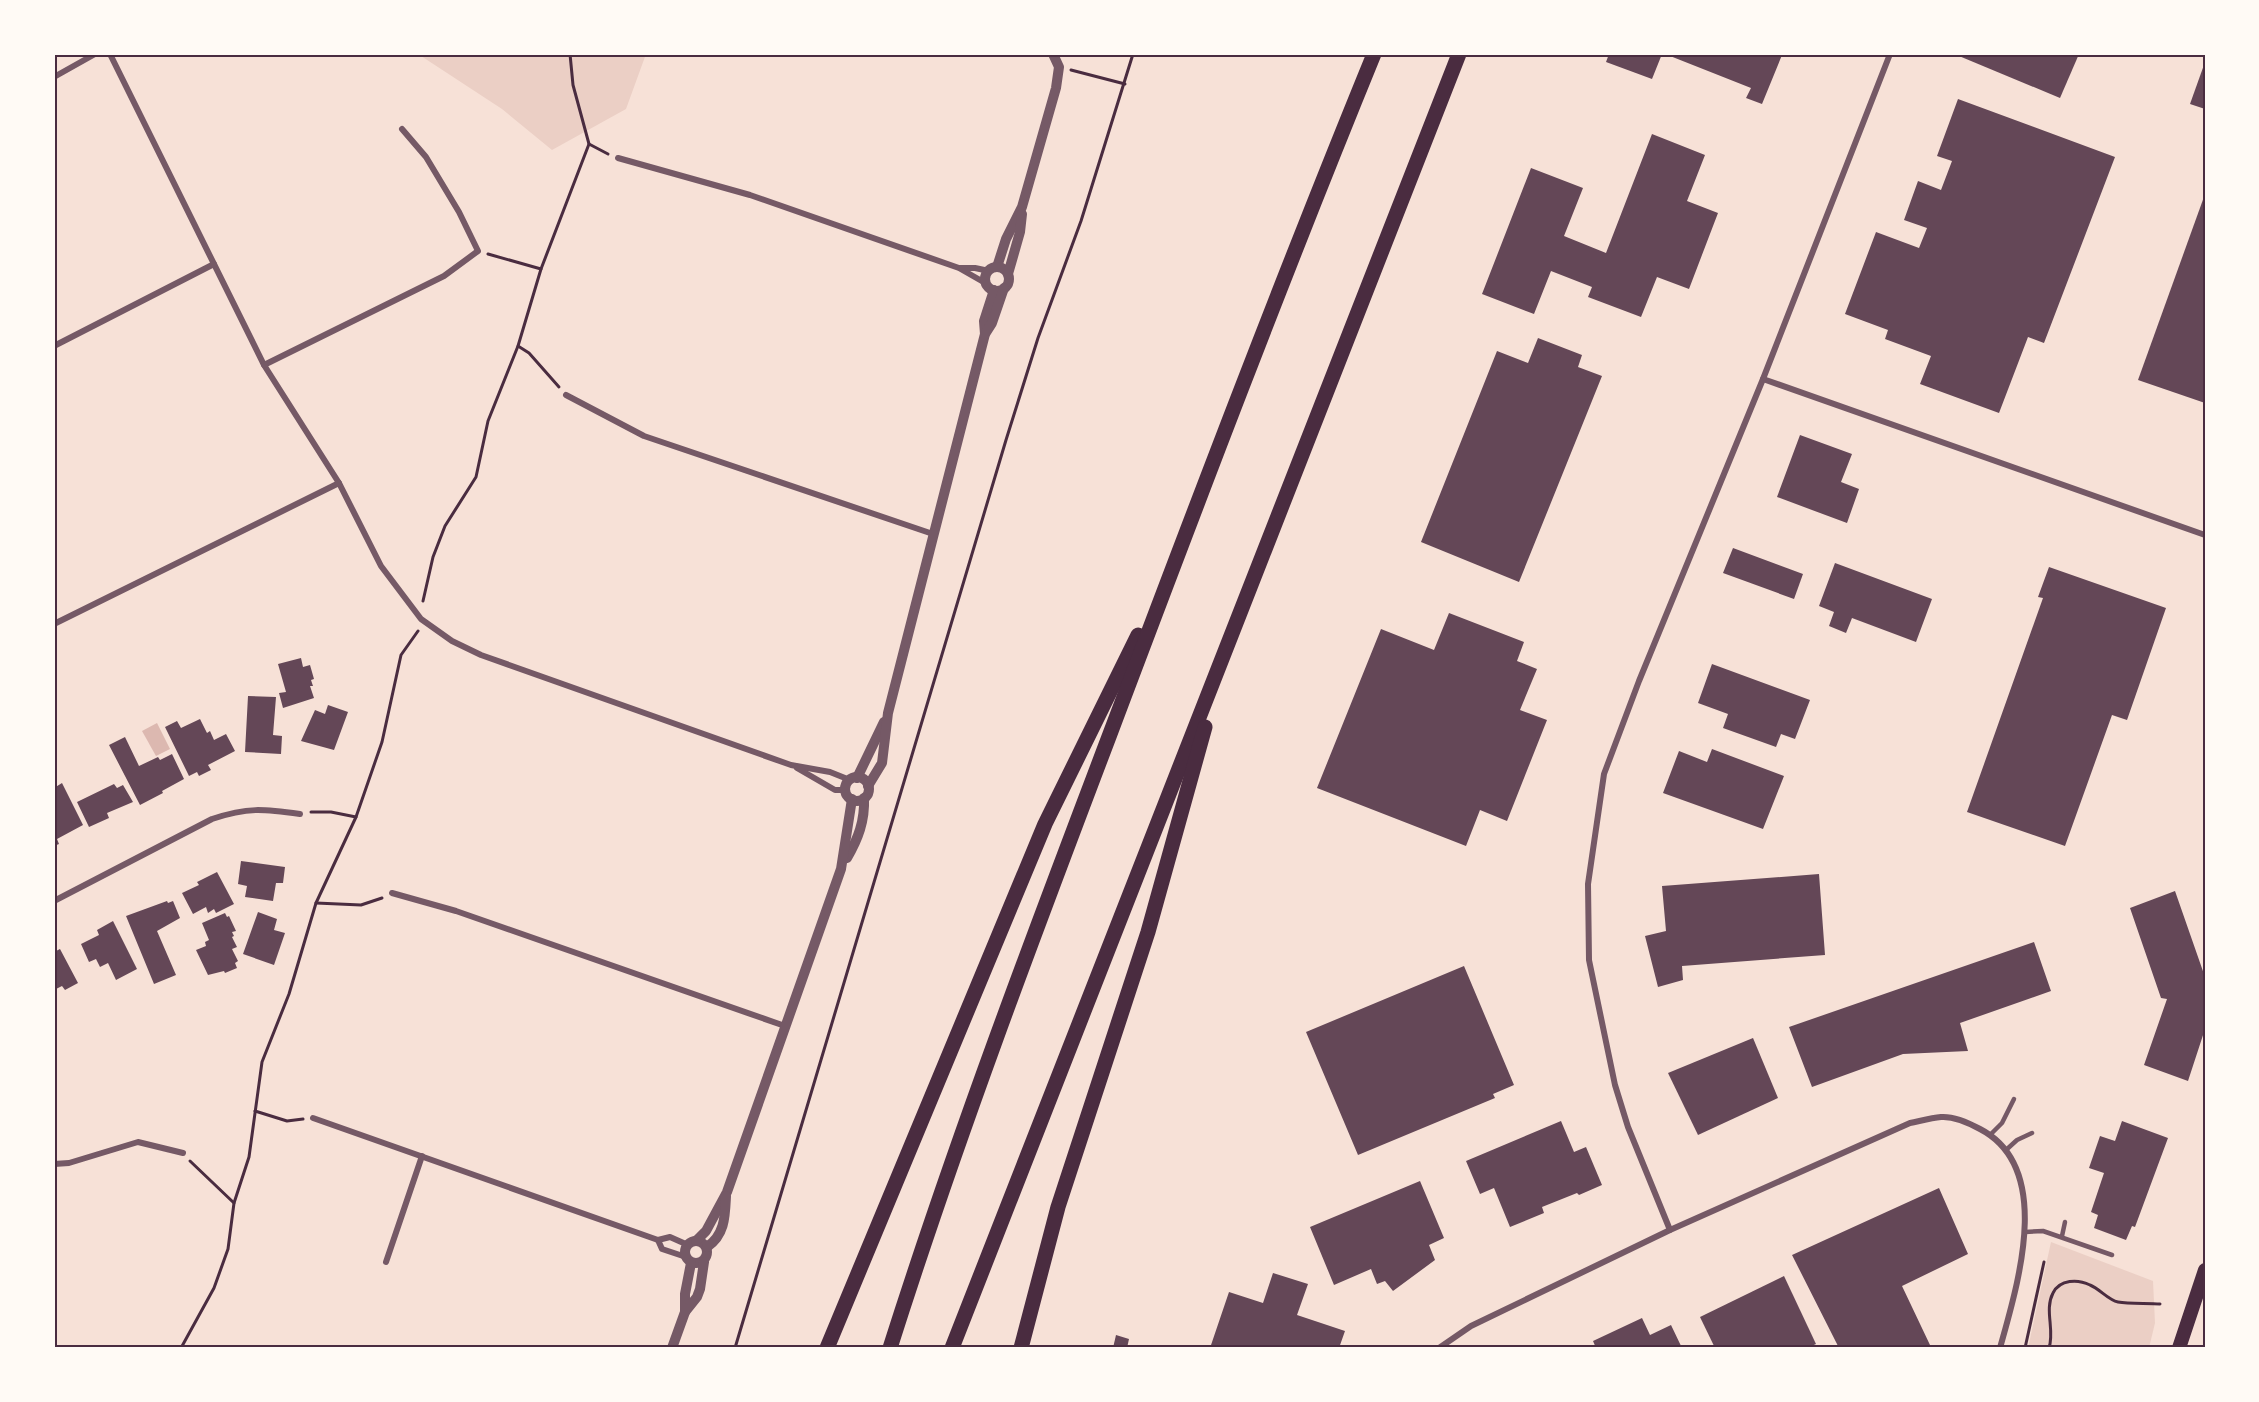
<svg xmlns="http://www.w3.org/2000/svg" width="2259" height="1402" font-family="Overpass,sans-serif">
  <rect width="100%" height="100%" fill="#f7e1d7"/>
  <g fill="#ebcfc5">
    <path d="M 418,54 L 646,54 L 626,109 L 552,150 L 502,109 Z"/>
    <path d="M 2051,1242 L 2153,1281 L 2155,1323 L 2149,1348 L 2028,1348 Z"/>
  </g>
  <path fill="#dcb8b0" d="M 157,723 L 170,749 L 156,756 L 142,731 Z"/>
  <g fill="#644757">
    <path d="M 1609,54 L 1662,54 L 1652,79 L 1606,62 Z"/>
    <path d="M 1665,54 L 1780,54 L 1782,55 L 1762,104 L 1746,98 L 1751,88 Z"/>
    <path d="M 1960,54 L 2079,54 L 2060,98 L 1959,56 Z"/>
    <path d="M 2205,62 L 2205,109 L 2190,104 Z"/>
    <path d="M 1958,99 L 2115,157 L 2044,343 L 2028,337 L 1999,413 L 1920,384 L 1931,356 L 1885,339 L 1888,330 L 1845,314 L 1876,232 L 1919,248 L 1927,228 L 1904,220 L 1918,181 L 1941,190 L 1952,161 L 1937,156 Z"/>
    <path d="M 1652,134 L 1705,155 L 1687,201 L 1718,213 L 1689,289 L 1657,277 L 1641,317 L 1588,297 L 1592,287 L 1551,271 L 1534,314 L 1482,294 L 1531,168 L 1583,188 L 1564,236 L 1606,253 Z"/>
    <path d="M 2205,194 L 2205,403 L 2138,380 Z"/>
    <path d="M 1538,338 L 1582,355 L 1578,367 L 1602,376 L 1519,582 L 1421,542 L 1497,351 L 1528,363 Z"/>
    <path d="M 1800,435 L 1852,454 L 1841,482 L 1859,489 L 1847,523 L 1777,497 Z"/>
    <path d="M 1733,548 L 1803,574 L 1794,599 L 1723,573 Z"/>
    <path d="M 1835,563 L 1932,599 L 1916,642 L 1852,618 L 1846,633 L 1829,626 L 1834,612 L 1819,606 Z"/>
    <path d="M 2049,567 L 2166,608 L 2127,720 L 2112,715 L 2065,846 L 1967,812 L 2043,598 L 2038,597 Z"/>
    <path d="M 1449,613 L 1524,642 L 1517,661 L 1537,669 L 1520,710 L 1547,720 L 1507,821 L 1480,810 L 1466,846 L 1317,788 L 1381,629 L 1434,650 Z"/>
    <path d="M 301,658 L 303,667 L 310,665 L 314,679 L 311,680 L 313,686 L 310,686 L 314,698 L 283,708 L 279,693 L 286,692 L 278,664 Z"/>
    <path d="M 1712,664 L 1810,700 L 1795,739 L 1781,734 L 1776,747 L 1723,728 L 1728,714 L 1698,703 Z"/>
    <path d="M 248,696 L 276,697 L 273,735 L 282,736 L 281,754 L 245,752 Z"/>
    <path d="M 328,705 L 348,712 L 334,750 L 301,741 L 315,710 L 325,714 Z"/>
    <path d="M 200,719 L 207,733 L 210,731 L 214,740 L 226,734 L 235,751 L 208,765 L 211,770 L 199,776 L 197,772 L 189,776 L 165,727 L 177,721 L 181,728 Z"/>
    <path d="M 125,737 L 139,766 L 158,757 L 160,760 L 172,754 L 184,779 L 162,791 L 163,793 L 140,805 L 109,745 Z"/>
    <path d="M 1712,749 L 1784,776 L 1763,829 L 1663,793 L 1679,751 L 1707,762 Z"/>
    <path d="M 62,783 L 83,825 L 57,839 L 59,844 L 54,846 L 54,788 Z"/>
    <path d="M 114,784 L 117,788 L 123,785 L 133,802 L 107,813 L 109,818 L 89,827 L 77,802 Z"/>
    <path d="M 241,861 L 285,867 L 283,883 L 276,883 L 273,901 L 245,897 L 247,886 L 238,884 Z"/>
    <path d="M 217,872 L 234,904 L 216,913 L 214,909 L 208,913 L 206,907 L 193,914 L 182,893 L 199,885 L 197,882 Z"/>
    <path d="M 1819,874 L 1825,955 L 1682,966 L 1683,980 L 1658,987 L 1645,936 L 1666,931 L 1662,886 Z"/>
    <path d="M 2175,891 L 2205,977 L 2205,1029 L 2188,1081 L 2144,1065 L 2167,999 L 2161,998 L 2130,908 Z"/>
    <path d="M 167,901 L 168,903 L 173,901 L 180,918 L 157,931 L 176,975 L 154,984 L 126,916 Z"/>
    <path d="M 258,912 L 277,919 L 274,930 L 285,933 L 274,965 L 243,954 Z"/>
    <path d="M 225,913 L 227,917 L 229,916 L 236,931 L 232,932 L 234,936 L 232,937 L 237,947 L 232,949 L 238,961 L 235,963 L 237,968 L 225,973 L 224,971 L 208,975 L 196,950 L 206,946 L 205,942 L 209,940 L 202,923 Z"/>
    <path d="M 113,921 L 137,969 L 116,980 L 108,963 L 100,967 L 96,959 L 89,962 L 81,944 L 99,935 L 97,930 Z"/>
    <path d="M 2034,942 L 2051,991 L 1960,1023 L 1968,1051 L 1903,1054 L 1812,1087 L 1789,1027 Z"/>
    <path d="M 60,949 L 78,983 L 65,990 L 62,986 L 54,990 L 54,952 Z"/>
    <path d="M 1464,966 L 1514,1085 L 1493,1094 L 1495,1098 L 1358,1155 L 1306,1032 Z"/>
    <path d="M 1753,1038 L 1778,1098 L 1698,1135 L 1668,1073 Z"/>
    <path d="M 1561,1121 L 1574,1152 L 1586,1147 L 1602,1185 L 1579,1195 L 1577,1193 L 1542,1207 L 1544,1213 L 1510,1227 L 1494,1188 L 1480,1194 L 1466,1161 Z"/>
    <path d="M 2122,1121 L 2168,1138 L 2135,1227 L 2132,1226 L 2126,1240 L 2094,1228 L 2098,1215 L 2091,1212 L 2104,1173 L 2089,1168 L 2100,1136 L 2115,1141 Z"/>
    <path d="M 1420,1181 L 1444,1238 L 1429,1245 L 1435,1260 L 1393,1291 L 1385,1281 L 1377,1284 L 1371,1269 L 1334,1285 L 1310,1227 Z"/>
    <path d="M 1939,1188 L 1968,1254 L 1902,1286 L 1930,1345 L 1923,1348 L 1839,1348 L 1792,1255 Z"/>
    <path d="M 1273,1273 L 1308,1284 L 1297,1315 L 1345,1331 L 1339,1348 L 1210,1348 L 1229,1292 L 1263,1303 Z"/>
    <path d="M 1784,1276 L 1816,1344 L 1807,1348 L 1715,1348 L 1700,1317 Z"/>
    <path d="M 1642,1318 L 1650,1335 L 1671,1325 L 1682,1348 L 1596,1348 L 1593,1341 Z"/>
    <path d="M 1116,1335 L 1129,1339 L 1127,1348 L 1113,1348 Z"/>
  </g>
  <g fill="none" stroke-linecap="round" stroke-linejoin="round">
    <g stroke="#4a2c40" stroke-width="3">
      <path d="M 1071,70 L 1125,84"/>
      <path d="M 589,144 L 608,154"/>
      <path d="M 488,254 L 541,269"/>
      <path d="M 518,346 L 529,353 L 559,387"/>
      <path d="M 423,601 L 433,557 L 445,526 L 476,477 L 488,421 L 518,346 L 541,269 L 589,144 L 573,85 L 570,54"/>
      <path d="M 311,812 L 331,812 L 356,817"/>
      <path d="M 316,903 L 361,905 L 382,898"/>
      <path d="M 255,1111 L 287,1121 L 303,1119"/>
      <path d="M 190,1161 L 234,1203"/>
      <path d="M 181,1348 L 214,1288 L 228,1249 L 234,1203 L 249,1157 L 262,1062 L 289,994 L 316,903 L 356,817 L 382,742 L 401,655 L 418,631"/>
      <path d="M 735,1348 L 1006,440 L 1038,338 L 1081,221 L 1133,54"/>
      <path d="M 2025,1348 L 2044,1262"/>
      <path d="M 2049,1348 C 2055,1330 2044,1310 2053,1293 C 2060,1279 2078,1279 2090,1285 C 2100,1289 2108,1300 2118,1302 C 2129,1304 2148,1303 2160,1304"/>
    </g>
    <g stroke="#755966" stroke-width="4.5">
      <path d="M 1991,1134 L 2002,1123 L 2014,1099"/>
      <path d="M 2006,1150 L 2017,1140 L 2032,1133"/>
      <path d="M 2025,1232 L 2043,1231 L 2112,1255"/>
      <path d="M 2062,1236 L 2065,1222"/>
    </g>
    <g stroke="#755966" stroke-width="6">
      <path d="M 110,54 L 264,365 L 339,483 L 381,566 L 421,619 L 452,641 L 481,655 L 791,765 L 830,772 L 850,780"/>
      <path d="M 54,77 L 95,54"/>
      <path d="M 618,158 L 750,195 L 959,268 L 987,284"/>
      <path d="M 960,268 L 975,268 L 989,271"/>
      <path d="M 54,346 L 214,264"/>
      <path d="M 264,365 L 444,276 L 478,251 L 459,212 L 426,157 L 402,129"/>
      <path d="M 1763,379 L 2205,535"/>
      <path d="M 566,395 L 644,436 L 933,534"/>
      <path d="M 54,624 L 339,483"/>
      <path d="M 797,768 L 835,790 L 846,790"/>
      <path d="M 392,893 L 456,911 L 785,1026"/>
      <path d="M 54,901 L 212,819 C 248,807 263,809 300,814"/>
      <path d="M 313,1118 L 658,1240"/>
      <path d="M 54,1164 L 69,1163 L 138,1142 L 183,1153"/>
      <path d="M 1670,1230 L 1628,1127 L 1615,1085 L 1589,960 L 1588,884 L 1604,774 L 1639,681 L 1763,379 L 1890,54"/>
      <path d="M 686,1257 L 662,1249 L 658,1240 L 670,1237 L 688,1245"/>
      <path d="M 386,1262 L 422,1156"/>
      <path d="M 1439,1348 L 1471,1326 L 1670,1230 L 1910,1123 C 1920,1121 1931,1118 1941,1117 C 1954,1116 1969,1123 1980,1129 C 2055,1168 2017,1286 2000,1348"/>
    </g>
    <g stroke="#755966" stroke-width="10">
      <path d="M 997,267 L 1006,239 L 1022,207 L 1056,88 L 1059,67 L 1053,54"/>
      <circle cx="997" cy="279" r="12"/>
      <path d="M 1008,274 L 1020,232 L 1022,214"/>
      <path d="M 985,334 L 984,321 L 994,290"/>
      <circle cx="857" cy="789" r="12"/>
      <path d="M 857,778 L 884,722"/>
      <path d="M 868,786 L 882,763 L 888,713 L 985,334 L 992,323 L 1004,288"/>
      <path d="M 847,858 C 858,839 865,821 864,798"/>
      <circle cx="696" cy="1252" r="11"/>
      <path d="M 696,1241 L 706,1231 L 727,1192 L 841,869 L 852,799"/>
      <path d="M 707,1247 C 725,1235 725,1216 726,1196"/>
      <path d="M 685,1312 L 685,1294 L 691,1263"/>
      <path d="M 672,1348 L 685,1312 L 697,1297 L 700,1289 L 704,1262"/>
    </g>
    <path stroke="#4a2c40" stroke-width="14" d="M 2179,1348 L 2205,1270"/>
    <g stroke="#4a2c40" stroke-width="15">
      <path d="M 827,1348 L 1045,824 L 1138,635"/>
      <path d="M 890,1348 C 956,1140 1033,937 1110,734 C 1196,506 1282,279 1374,54"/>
      <path d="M 952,1348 L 1459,54"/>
      <path d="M 1021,1348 L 1058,1207 L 1148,932 L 1205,727"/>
    </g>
  </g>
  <rect width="2259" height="1402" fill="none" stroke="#fffaf5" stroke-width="111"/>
  <rect x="56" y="56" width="2148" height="1290" fill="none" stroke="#4a2c40" stroke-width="2"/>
</svg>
